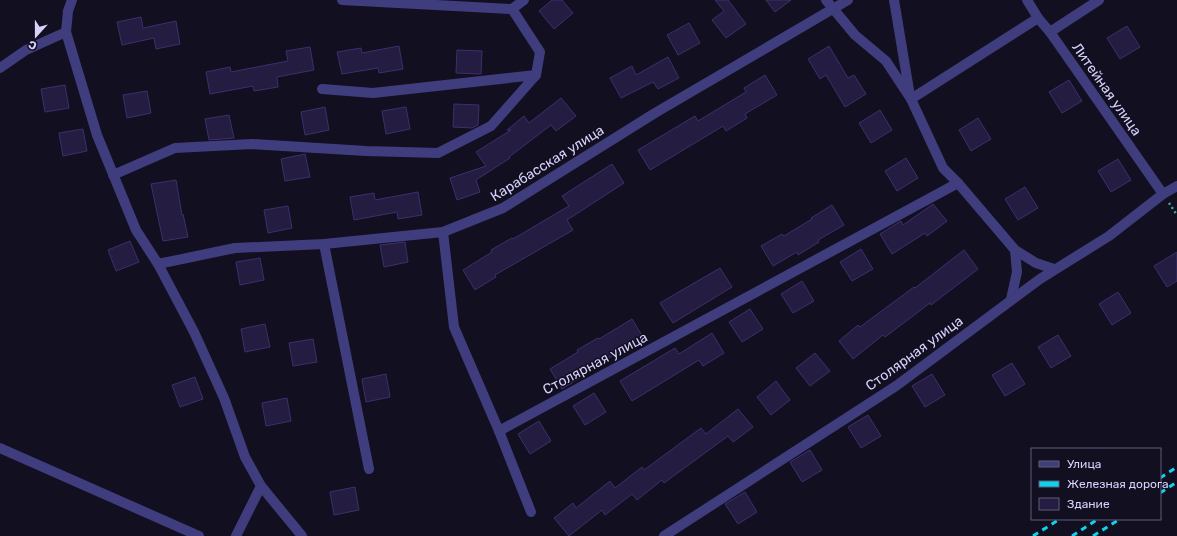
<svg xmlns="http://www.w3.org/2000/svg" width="1177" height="536" font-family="Rubik,sans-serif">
  <rect width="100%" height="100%" fill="#120f21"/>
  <g fill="#241c41" stroke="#3c306c">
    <path d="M 552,0 L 562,0 L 573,13 L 554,29 L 539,11 Z"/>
    <path d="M 715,0 L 728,0 L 746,24 L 726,38 L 712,20 L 724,11 Z"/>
    <path d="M 766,0 L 791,0 L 775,12 Z"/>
    <path d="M 141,17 L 143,28 L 176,21 L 180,44 L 156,49 L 154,38 L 122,45 L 117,22 Z"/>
    <path d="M 689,23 L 700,43 L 678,55 L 667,35 Z"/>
    <path d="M 1127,26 L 1140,47 L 1120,59 L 1107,38 Z"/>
    <path d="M 399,46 L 403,69 L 379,73 L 378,68 L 342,74 L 337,52 L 361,48 L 362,53 Z"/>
    <path d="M 829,46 L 848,78 L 854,75 L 866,94 L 845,107 L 826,75 L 820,79 L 808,59 Z"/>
    <path d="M 310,47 L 314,70 L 277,77 L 278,87 L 254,91 L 253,86 L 210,94 L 206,72 L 230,67 L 231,72 L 288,61 L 286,51 Z"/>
    <path d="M 457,50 L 482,51 L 481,74 L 456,73 Z"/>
    <path d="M 668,57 L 679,78 L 658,89 L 653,82 L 621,98 L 610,78 L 632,66 L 636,75 Z"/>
    <path d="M 765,75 L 777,95 L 745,114 L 747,118 L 726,131 L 723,126 L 650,170 L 638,150 L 695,116 L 698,121 L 746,92 L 744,88 Z"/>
    <path d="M 1069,80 L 1082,101 L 1062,113 L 1049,92 Z"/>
    <path d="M 65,85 L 69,108 L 45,112 L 41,89 Z"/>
    <path d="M 147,91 L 151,113 L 127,118 L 123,95 Z"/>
    <path d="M 561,98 L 576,116 L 556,131 L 551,125 L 509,157 L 510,158 L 476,180 L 480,192 L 457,200 L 450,178 L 486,166 L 476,152 L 511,130 L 507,130 L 524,116 L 529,123 Z"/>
    <path d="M 454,104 L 479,105 L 478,125 L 472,128 L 453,127 Z"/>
    <path d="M 325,107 L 329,130 L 305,135 L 301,112 Z"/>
    <path d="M 406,107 L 410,129 L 386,134 L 382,111 Z"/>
    <path d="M 880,110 L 892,130 L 871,143 L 859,123 Z"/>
    <path d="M 229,115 L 234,138 L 209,140 L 205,119 Z"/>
    <path d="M 978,118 L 991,139 L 971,151 L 959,130 Z"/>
    <path d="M 83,129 L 87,151 L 63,156 L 59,133 Z"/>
    <path d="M 305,154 L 310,177 L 285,181 L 281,159 Z"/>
    <path d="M 906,158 L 918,178 L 897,191 L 885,171 Z"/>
    <path d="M 1118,159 L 1131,180 L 1111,192 L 1098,171 Z"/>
    <path d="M 612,164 L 624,183 L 567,220 L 573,230 L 495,275 L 496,277 L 475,290 L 463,270 L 492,252 L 491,250 L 512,238 L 513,239 L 569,206 L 562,196 Z"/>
    <path d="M 176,180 L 182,215 L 183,214 L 188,237 L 163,241 L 151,184 Z"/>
    <path d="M 1025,187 L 1038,208 L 1018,220 L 1005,199 Z"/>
    <path d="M 418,192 L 422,215 L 398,219 L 397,212 L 354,220 L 350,197 L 374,193 L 375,200 Z"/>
    <path d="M 933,204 L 947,221 L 927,236 L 925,233 L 892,254 L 880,234 L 901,221 L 903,225 Z"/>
    <path d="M 832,205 L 844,225 L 818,240 L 819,242 L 798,255 L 797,252 L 773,266 L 761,246 L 782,234 L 784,236 L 812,219 L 811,218 Z"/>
    <path d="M 288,206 L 292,228 L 268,233 L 264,210 Z"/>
    <path d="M 130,241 L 139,262 L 116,271 L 108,250 Z"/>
    <path d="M 405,242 L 408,262 L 384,267 L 380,245 Z"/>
    <path d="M 861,249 L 873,269 L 852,281 L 840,262 Z"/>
    <path d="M 964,250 L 978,269 L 931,305 L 930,303 L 885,337 L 883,335 L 853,359 L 839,341 L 858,325 L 860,327 L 914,287 L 915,288 Z"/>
    <path d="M 1177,252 L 1177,281 L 1167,287 L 1154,266 Z"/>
    <path d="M 260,258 L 264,280 L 240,285 L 236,262 Z"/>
    <path d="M 720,268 L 732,287 L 673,323 L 660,303 Z"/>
    <path d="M 802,281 L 814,301 L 793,313 L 781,294 Z"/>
    <path d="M 1118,292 L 1131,313 L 1112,325 L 1099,304 Z"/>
    <path d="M 750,309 L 763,329 L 742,342 L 729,322 Z"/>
    <path d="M 632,319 L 644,339 L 623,351 L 622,350 L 582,374 L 583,376 L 562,389 L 550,369 L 578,352 L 577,350 L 598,338 L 599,339 Z"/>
    <path d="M 265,324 L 270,347 L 245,352 L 241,329 Z"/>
    <path d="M 712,333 L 724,353 L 703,366 L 699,360 L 632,401 L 620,381 L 675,348 L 679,354 Z"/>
    <path d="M 1058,335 L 1071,356 L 1051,368 L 1038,347 Z"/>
    <path d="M 313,339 L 317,362 L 293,366 L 289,343 Z"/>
    <path d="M 815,353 L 830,371 L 810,386 L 796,368 Z"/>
    <path d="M 1012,363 L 1025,384 L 1005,396 L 992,375 Z"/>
    <path d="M 386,374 L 390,397 L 366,402 L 362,379 Z"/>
    <path d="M 932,374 L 945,395 L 925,407 L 912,386 Z"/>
    <path d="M 195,377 L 203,399 L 180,407 L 172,385 Z"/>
    <path d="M 776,381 L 790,400 L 771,415 L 757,397 Z"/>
    <path d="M 594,393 L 606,412 L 585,425 L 573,406 Z"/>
    <path d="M 287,398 L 291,421 L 266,426 L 262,403 Z"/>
    <path d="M 738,409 L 753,427 L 733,442 L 728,436 L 664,483 L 662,480 L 637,500 L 632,494 L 605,515 L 602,510 L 569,536 L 554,518 L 573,503 L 576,508 L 610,481 L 615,488 L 642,467 L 644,470 L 701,428 L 706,434 Z"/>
    <path d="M 868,415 L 881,436 L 861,448 L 848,427 Z"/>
    <path d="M 539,421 L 551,441 L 530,454 L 518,434 Z"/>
    <path d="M 810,450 L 822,470 L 802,482 L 790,462 Z"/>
    <path d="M 355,487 L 359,510 L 334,515 L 330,492 Z"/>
    <path d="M 745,492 L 757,512 L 738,524 L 725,504 Z"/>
  </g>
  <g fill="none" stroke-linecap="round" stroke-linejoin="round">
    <path stroke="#36ada7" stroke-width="2.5" stroke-dasharray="2 3" stroke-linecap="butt" d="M 1169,203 L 1177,215"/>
    <g stroke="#403d7e" stroke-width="10">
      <path d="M 72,0 L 68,11 L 66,32 L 97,135 L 136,230 L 158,264 L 194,332 L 224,398 L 245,457 L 261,486 L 302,536"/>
      <path d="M 826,0 L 855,35 L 886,61 L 911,99 L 943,168 L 958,183 L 1015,250 L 1036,263 L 1054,269"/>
      <path d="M 894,0 L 910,96"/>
      <path d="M 1027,0 L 1038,18 L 1050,32 L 1163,194"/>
      <path d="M 512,9 L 524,0"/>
      <path d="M 1050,32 L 1099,0"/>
      <path d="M 0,68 L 26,50 L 66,32"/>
      <path d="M 322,89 L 373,93 L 536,75"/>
      <path d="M 911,99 L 1038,18"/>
      <path d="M 113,175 L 175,148 L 252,144 L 366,151 L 438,153 L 491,126 L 536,75 L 540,52 L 512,9 L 342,0"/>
      <path d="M 443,232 L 454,327 L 499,431 L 531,512"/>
      <path d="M 324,244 L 369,469"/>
      <path d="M 158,264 L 235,248 L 324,244 L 443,232 L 503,208 L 655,113 L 848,0"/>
      <path d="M 1011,299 L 1017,272 L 1015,250"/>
      <path d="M 499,431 L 958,183"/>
      <path d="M 0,448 L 199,536"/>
      <path d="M 236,536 L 261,486"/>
      <path d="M 664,536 L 896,386 L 1040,279 L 1109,236 L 1163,194 L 1177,186"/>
    </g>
    <g stroke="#0ed3ec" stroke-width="3" stroke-dasharray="6 5" stroke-linecap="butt">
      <path d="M 1160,478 L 1177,467"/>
      <path d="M 1160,493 L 1177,482"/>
      <path d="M 1033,536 L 1060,519"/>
      <path d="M 1072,536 L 1098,519"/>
      <path d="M 1093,536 L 1120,519"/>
    </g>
  </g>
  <g text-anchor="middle" stroke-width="3" stroke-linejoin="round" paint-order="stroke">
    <g font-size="14" fill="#d7d2fc" stroke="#120f21">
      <text transform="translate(1107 89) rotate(55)" y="5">Литейная улица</text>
      <text transform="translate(547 163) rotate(-32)" y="5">Карабасская улица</text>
      <text transform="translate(914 353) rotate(-36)" y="5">Столярная улица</text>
      <text transform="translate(595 363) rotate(-28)" y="5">Столярная улица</text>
    </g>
  </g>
  <rect x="1031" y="448" width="130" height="72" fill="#120f21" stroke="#615d79"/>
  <rect x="1039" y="461" width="20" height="6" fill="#403d7e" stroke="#615d79"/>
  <text x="1067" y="468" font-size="12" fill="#d7d2fc">Улица</text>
  <rect x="1039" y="481" width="20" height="6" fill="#0ed3ec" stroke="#615d79"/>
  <text x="1067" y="488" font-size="12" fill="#d7d2fc">Железная дорога</text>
  <rect x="1039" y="498" width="20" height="12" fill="#241c41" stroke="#615d79"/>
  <text x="1067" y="508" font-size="12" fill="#d7d2fc">Здание</text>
  <g transform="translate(36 36) rotate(201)" stroke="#120f21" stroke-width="3" paint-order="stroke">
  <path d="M0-3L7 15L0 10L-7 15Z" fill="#d7d2fc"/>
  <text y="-6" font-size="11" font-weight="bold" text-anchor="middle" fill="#d7d2fc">С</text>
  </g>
</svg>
